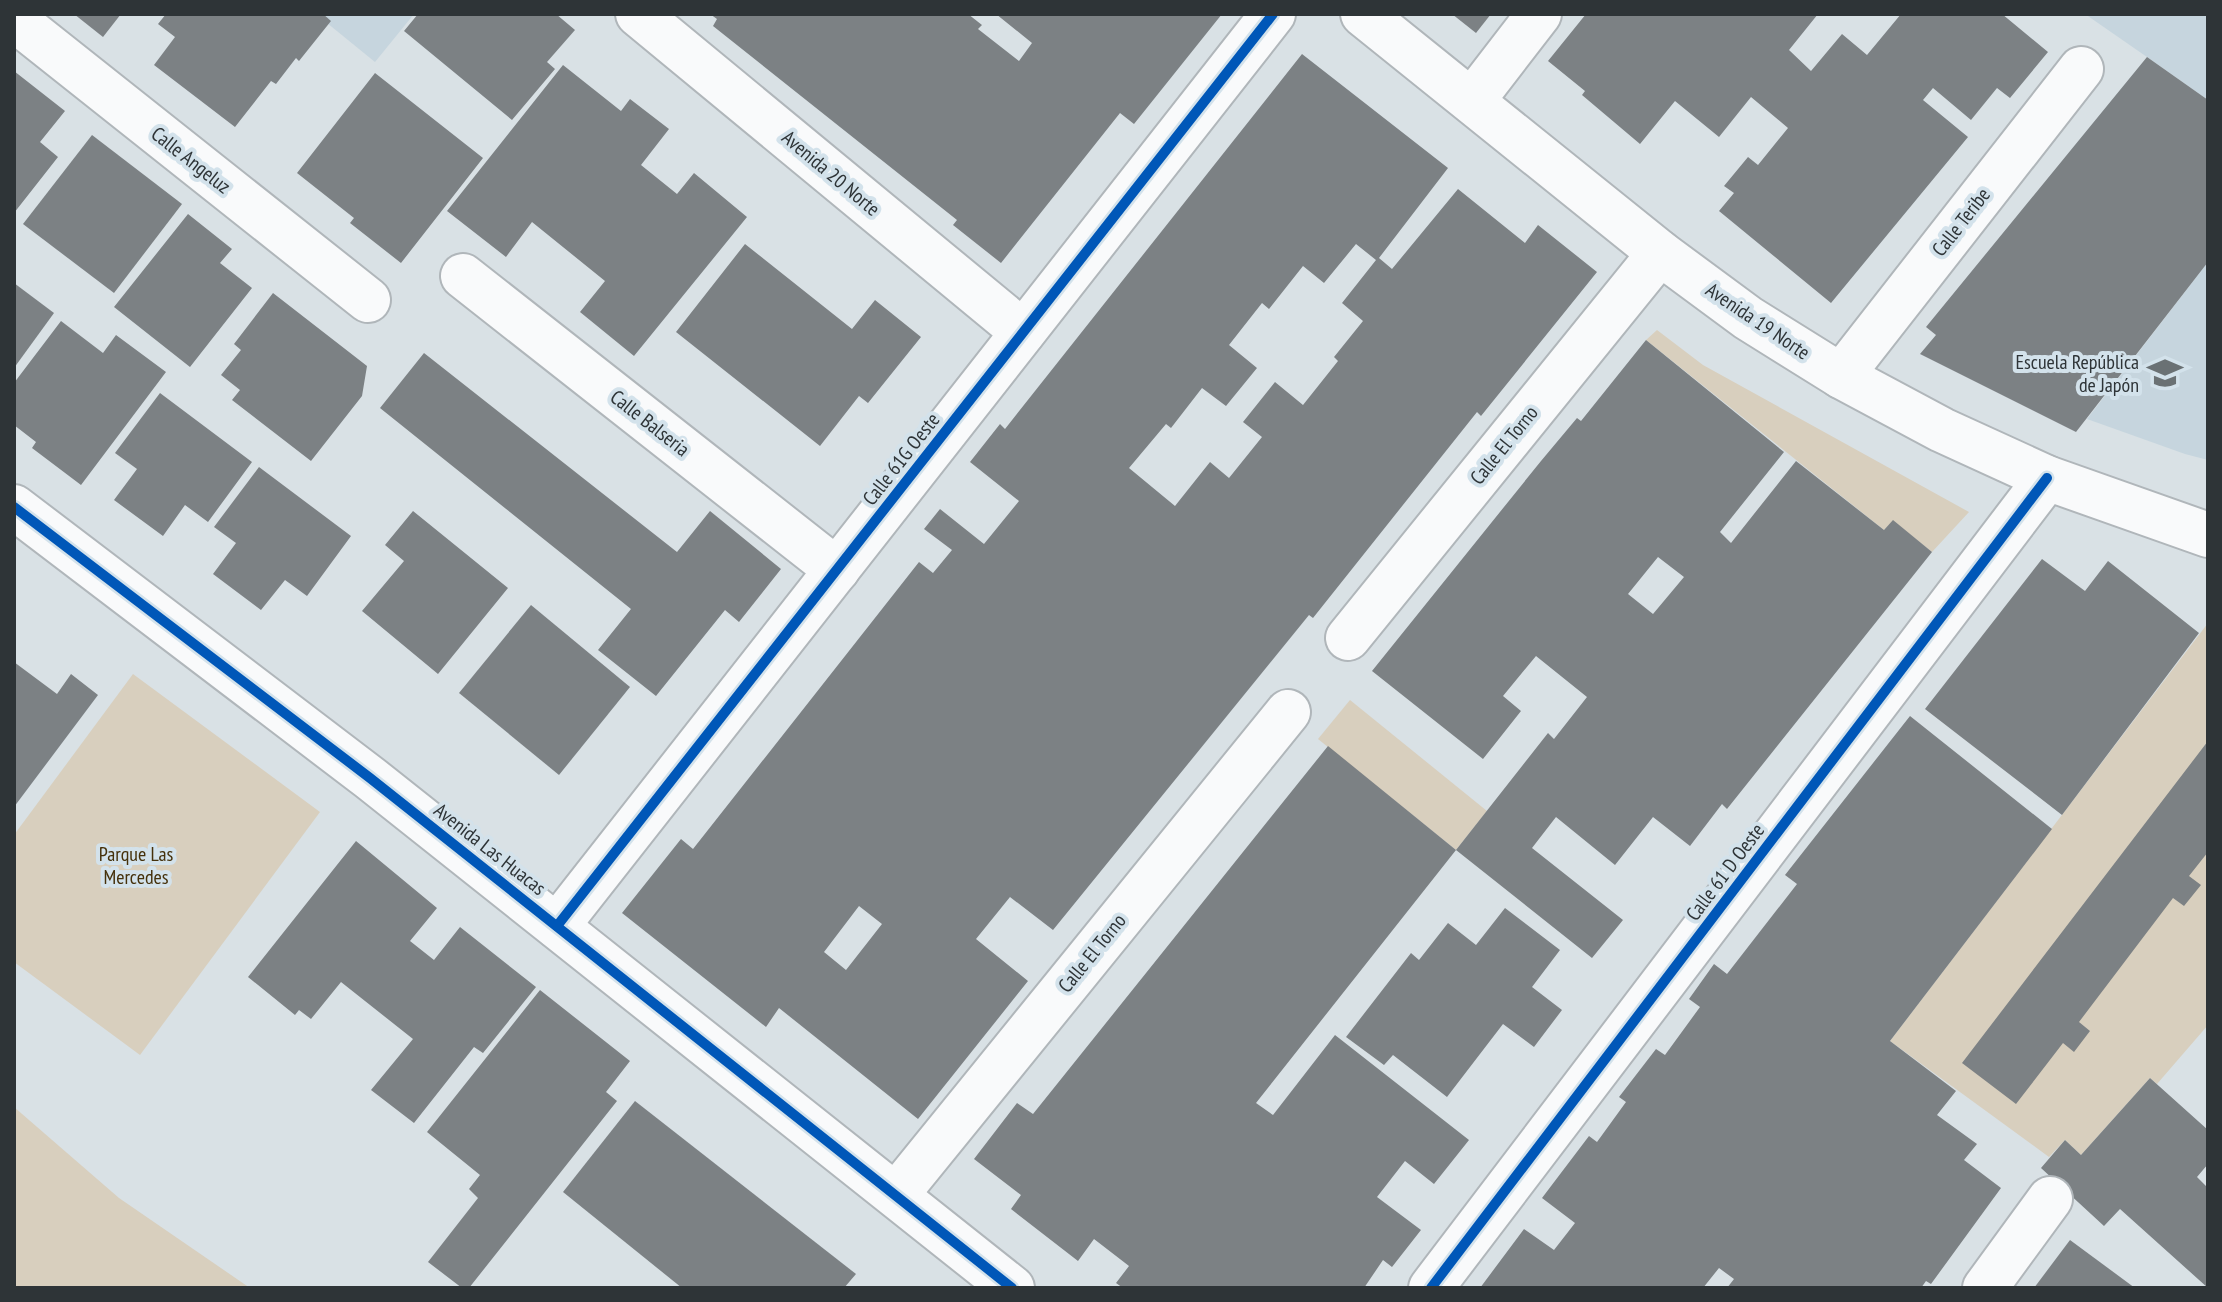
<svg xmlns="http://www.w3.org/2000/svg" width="2222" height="1302" font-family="'PT Sans Narrow',sans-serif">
  <rect width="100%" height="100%" fill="#d9e1e5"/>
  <g fill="#c6d5de">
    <path d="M 316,14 L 414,14 L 375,62 Z"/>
    <path d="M 2085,14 L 2208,14 L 2208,100 L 2147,57 Z"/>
    <path d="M 2208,262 L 2208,460 L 2185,454 L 2087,419 Z"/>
  </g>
  <g fill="#d8cfbe">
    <path d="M 1657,330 L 1703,365 L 1969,512 L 1932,552 L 1893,521 L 1884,530 L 1646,340 Z"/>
    <path d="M 2208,623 L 2208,1025 L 2157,1084 L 2150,1078 L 2081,1155 L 2065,1140 L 2049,1157 L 1890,1041 Z"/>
    <path d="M 133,674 L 320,812 L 140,1055 L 14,962 L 14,835 Z"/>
    <path d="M 1350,700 L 1487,811 L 1456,850 L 1318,739 Z"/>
    <path d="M 14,1107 L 119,1198 L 250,1288 L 14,1288 Z"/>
  </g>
  <g fill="#7c8184" fill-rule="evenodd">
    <path d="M 74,14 L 121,14 L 103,37 Z"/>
    <path d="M 166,14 L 323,14 L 331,21 L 299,61 L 296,58 L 276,84 L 271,81 L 235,127 L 154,65 L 175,37 L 158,24 Z"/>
    <path d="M 418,14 L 556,14 L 575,30 L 547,62 L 555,69 L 512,120 L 404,31 Z"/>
    <path d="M 710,14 L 968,14 L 982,25 L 978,29 L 1019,61 L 1032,43 L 996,14 L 1222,14 L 1134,124 L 1120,113 L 1001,263 L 953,225 L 957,220 L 713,26 L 717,19 Z"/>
    <path d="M 1452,14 L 1491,14 L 1476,33 Z"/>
    <path d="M 1586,14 L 1818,14 L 1789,50 L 1811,71 L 1842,34 L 1867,55 L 1901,14 L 2002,14 L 2048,52 L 2010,98 L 1997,88 L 1971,120 L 1933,88 L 1923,100 L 1968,137 L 1831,303 L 1719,211 L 1734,193 L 1724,186 L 1748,157 L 1758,165 L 1788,128 L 1751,97 L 1719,137 L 1675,101 L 1640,144 L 1582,95 L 1585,91 L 1548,61 Z"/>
    <path d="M 1302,54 L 1448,168 L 1379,258 L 1392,269 L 1458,189 L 1525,243 L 1538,225 L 1597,272 L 1481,416 L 1477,412 L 1313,618 L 1309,615 L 1053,930 L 1010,897 L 976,939 L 1028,981 L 918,1119 L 779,1008 L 766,1027 L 622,913 L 681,839 L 693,849 L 919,562 L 933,573 L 952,550 L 924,529 L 940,509 L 984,544 L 1019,501 L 970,462 L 1000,424 L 1005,429 ZM 1356,244 L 1376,260 L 1342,303 L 1363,321 L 1334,357 L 1338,361 L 1303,405 L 1275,382 L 1243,422 L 1262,437 L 1229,478 L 1210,462 L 1175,506 L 1129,468 L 1166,424 L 1171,428 L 1202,388 L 1226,406 L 1257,368 L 1229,345 L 1262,303 L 1269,309 L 1303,266 L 1324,283 ZM 859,906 L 882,924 L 846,970 L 824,952 Z"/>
    <path d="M 2147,57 L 2208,100 L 2208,262 L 2076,432 L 1920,354 L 1936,335 L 1926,327 Z"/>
    <path d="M 563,65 L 621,111 L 630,99 L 669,129 L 641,165 L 677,194 L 694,173 L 747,217 L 634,356 L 580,312 L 605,281 L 532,222 L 506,257 L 447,211 Z"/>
    <path d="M 14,71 L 65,111 L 40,142 L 58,157 L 14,213 Z"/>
    <path d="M 375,73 L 483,158 L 401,263 L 350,223 L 354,218 L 297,173 Z"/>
    <path d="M 92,135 L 182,204 L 114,293 L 23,224 Z"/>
    <path d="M 188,214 L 232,249 L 220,263 L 252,288 L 190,367 L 114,307 Z"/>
    <path d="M 745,244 L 852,329 L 875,300 L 921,337 L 868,403 L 859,396 L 820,446 L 676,332 Z"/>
    <path d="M 14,283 L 54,313 L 14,368 Z"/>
    <path d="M 273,293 L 367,366 L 362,396 L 311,461 L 232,400 L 240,390 L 221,375 L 241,350 L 234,344 Z"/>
    <path d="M 61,321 L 103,353 L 116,335 L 166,372 L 81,485 L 32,448 L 36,442 L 14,425 L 14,383 Z"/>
    <path d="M 1646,340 L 1784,452 L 1720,532 L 1731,543 L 1796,461 L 1884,530 L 1893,520 L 1932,552 L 1727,809 L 1722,804 L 1690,846 L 1653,817 L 1615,865 L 1556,817 L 1532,848 L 1623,920 L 1592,958 L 1456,850 L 1548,733 L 1554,739 L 1587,697 L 1536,656 L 1503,696 L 1521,711 L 1483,759 L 1372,671 L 1541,461 L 1577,418 L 1581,421 ZM 1658,557 L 1684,577 L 1653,614 L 1628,594 Z"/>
    <path d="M 424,353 L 677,552 L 710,511 L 781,569 L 739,622 L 725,610 L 656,696 L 598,650 L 631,609 L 380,408 Z"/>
    <path d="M 160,393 L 252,462 L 208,522 L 185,505 L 163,536 L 114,500 L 137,469 L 115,453 Z"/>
    <path d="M 259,467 L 351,536 L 307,596 L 285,580 L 261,610 L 213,574 L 236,543 L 214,527 Z"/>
    <path d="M 413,511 L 508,588 L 438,674 L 362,611 L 404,561 L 385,545 Z"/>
    <path d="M 2042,559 L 2085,591 L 2108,561 L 2199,633 L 2062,815 L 1925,709 Z"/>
    <path d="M 531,605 L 630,687 L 559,775 L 459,693 Z"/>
    <path d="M 14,662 L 57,694 L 71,674 L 98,695 L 14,807 Z"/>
    <path d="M 1910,716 L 2052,829 L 1890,1041 L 1956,1091 L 1937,1115 L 1977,1144 L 1964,1160 L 2001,1188 L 1931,1284 L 1926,1281 L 1921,1288 L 1727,1288 L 1734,1279 L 1719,1268 L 1703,1288 L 1480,1288 L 1524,1229 L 1554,1250 L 1575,1223 L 1542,1198 L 1589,1136 L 1597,1142 L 1626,1102 L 1619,1097 L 1656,1049 L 1665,1055 L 1700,1007 L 1689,999 L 1714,964 L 1727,974 L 1797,884 L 1785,875 Z"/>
    <path d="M 2208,741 L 2208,852 L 2189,876 L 2201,885 L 2184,906 L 2173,898 L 2079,1022 L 2090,1031 L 2074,1052 L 2063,1043 L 2016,1104 L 1962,1063 Z"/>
    <path d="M 1328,746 L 1456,850 L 1256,1103 L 1273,1115 L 1335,1035 L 1469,1140 L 1434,1184 L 1405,1161 L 1377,1197 L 1421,1230 L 1392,1267 L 1383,1260 L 1364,1288 L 1123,1288 L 1116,1283 L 1129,1266 L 1094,1239 L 1078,1261 L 1011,1209 L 1021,1195 L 974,1159 L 1017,1103 L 1033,1114 Z"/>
    <path d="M 356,841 L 437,908 L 410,941 L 434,960 L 460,927 L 536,987 L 483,1053 L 474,1047 L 414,1123 L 371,1090 L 413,1039 L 341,982 L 311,1019 L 299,1010 L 295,1015 L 248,977 Z"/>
    <path d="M 1505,908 L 1560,950 L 1532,987 L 1562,1010 L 1534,1047 L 1503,1024 L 1447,1097 L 1393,1055 L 1384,1065 L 1346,1037 L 1411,953 L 1419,960 L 1448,923 L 1476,945 Z"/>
    <path d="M 540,990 L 630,1061 L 606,1092 L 617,1101 L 469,1288 L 462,1288 L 428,1262 L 478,1198 L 469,1189 L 480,1175 L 427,1132 Z"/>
    <path d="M 2150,1078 L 2208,1130 L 2208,1164 L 2197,1177 L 2206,1186 L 2208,1183 L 2208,1288 L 2120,1209 L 2104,1226 L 2041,1168 L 2065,1140 L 2081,1155 Z"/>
    <path d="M 635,1101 L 856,1274 L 844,1288 L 682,1288 L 563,1192 Z"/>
    <path d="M 2070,1240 L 2135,1288 L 2034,1288 Z"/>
  </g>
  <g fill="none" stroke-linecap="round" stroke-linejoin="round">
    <g stroke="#b0b6ba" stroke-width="48">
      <g id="minor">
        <path d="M 638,14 L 1023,332"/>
        <path d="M 1363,14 L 1660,253 L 1748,318 L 1841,376 L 1942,430 L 2047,478 L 2208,535"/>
        <path d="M 14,19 L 368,300"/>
        <path d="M 1472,101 L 1539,14"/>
        <path d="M 463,276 L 837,570"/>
        <path d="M 1841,376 L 2081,69"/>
        <path d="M 14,507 L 370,778 L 1012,1288"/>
        <path d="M 1348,638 L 1660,253"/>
        <path d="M 557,926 L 1273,14"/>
        <path d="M 896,1195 L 1288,712"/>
        <path d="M 1431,1288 L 2047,478"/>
        <path d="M 1985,1288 L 2050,1199"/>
      </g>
    </g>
    <use href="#minor" stroke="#f9fafb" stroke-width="44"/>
    <g stroke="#d3e2eb" stroke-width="15">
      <g id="cycleway">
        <path d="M 14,507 L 370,778 L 1012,1288"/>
        <path d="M 557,926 L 1273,14"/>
        <path d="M 1431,1288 L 2047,478"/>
      </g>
    </g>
    <use href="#cycleway" stroke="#0057b8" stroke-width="10"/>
  </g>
  <defs>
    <g id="school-bare" transform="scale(2.76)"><path d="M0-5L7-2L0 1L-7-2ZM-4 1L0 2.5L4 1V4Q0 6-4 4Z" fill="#6a7174" stroke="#d3e2eb" stroke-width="2.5" paint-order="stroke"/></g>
  </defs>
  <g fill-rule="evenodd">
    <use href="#school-bare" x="2165" y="373"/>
  </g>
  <g text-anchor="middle" stroke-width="8" stroke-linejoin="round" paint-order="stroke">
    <g font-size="20" fill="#2e3437" stroke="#d3e2eb">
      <text transform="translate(191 160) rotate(38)" y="7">Calle Angeluz</text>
      <text transform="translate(831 173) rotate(40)" y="7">Avenida 20 Norte</text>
      <text transform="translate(1961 222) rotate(-52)" y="7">Calle Teribe</text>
      <text transform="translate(1758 321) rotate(34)" y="7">Avenida 19 Norte</text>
      <text transform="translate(650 423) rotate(38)" y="7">Calle Balseria</text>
      <text transform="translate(1504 445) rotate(-51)" y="7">Calle El Torno</text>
      <text transform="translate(901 459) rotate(-52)" y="7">Calle 61G Oeste</text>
      <text transform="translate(490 849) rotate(38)" y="7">Avenida Las Huacas</text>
      <text transform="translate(1725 872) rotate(-53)" y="7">Calle 61 D Oeste</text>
      <text transform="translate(1092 953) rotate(-51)" y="7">Calle El Torno</text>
    </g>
    <g font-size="20" fill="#2e3437" stroke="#d3e2eb" text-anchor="end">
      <text x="2139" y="369">Escuela República<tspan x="2139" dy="23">de Japón</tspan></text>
    </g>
    <g font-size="20" fill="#45310b" stroke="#d3e2eb">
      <text x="136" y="861">Parque Las<tspan x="136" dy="23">Mercedes</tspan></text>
    </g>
  </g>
  <rect width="2222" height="1302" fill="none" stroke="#2e3437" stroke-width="32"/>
</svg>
